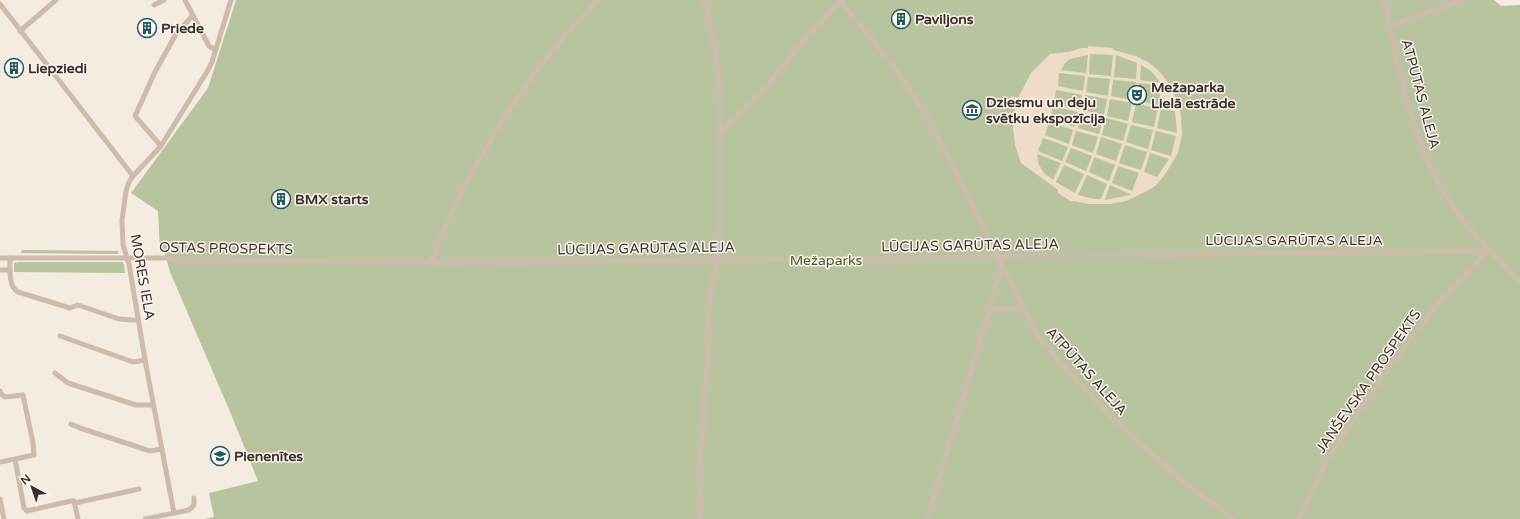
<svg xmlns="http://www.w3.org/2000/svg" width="1520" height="519" font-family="'Varela Round',sans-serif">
  <rect width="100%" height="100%" fill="#f4ebe1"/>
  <g fill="#b8c4a0">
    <path d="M 236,0 L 1494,0 L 1501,6 L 1520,5 L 1520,519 L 204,519 L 214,517 L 209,493 L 258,481 L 231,414 L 170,272 L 164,250 L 160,250 L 158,211 L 131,193 L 208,88 Z"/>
    <path d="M 22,250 L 118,251 L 118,254 L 21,253 Z"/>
    <path d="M 19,262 L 122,262 L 124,264 L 125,273 L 14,272 L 14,263 Z"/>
  </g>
  <path fill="#ecdcc8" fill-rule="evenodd" d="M 1088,46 L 1113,48 L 1113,50 L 1136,56 L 1148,62 L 1158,70 L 1167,81 L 1179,104 L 1181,117 L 1182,135 L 1178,152 L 1173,162 L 1163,177 L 1155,186 L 1147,191 L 1126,201 L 1111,204 L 1089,204 L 1073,201 L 1072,202 L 1058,193 L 1058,190 L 1021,163 L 1015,145 L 1013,128 L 1015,109 L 1009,107 L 1011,96 L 1018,98 L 1031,73 L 1050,54 L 1068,52 L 1081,48 L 1088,48 ZM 1090,54 L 1113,55 L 1111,76 L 1089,74 ZM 1088,55 L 1086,73 L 1061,70 L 1065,63 L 1070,59 ZM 1116,55 L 1137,63 L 1136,79 L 1114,77 ZM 1141,65 L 1151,71 L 1161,83 L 1140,80 ZM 1059,73 L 1085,76 L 1083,91 L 1058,86 ZM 1088,77 L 1110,79 L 1108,96 L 1086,92 ZM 1113,80 L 1136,82 L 1133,100 L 1111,96 ZM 1139,83 L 1161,86 L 1159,105 L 1136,101 ZM 1056,90 L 1082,95 L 1079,109 L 1054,104 ZM 1085,95 L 1107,99 L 1104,115 L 1082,110 ZM 1110,99 L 1132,103 L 1128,121 L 1107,116 ZM 1136,104 L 1158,108 L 1154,127 L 1132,122 ZM 1053,106 L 1078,112 L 1075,127 L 1050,119 ZM 1161,109 L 1175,111 L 1177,133 L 1157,128 ZM 1081,113 L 1103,118 L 1099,134 L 1078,128 ZM 1106,118 L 1128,124 L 1123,141 L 1102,135 ZM 1049,122 L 1073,130 L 1069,144 L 1045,135 ZM 1131,125 L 1153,130 L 1148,149 L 1126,142 ZM 1076,131 L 1098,137 L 1093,153 L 1072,145 ZM 1156,131 L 1176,136 L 1171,156 L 1151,150 ZM 1101,137 L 1122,144 L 1116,161 L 1096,154 ZM 1043,138 L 1068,147 L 1062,161 L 1038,151 ZM 1125,145 L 1147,152 L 1141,170 L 1119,163 ZM 1071,148 L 1092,156 L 1086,171 L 1065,162 ZM 1150,153 L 1169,159 L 1157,177 L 1144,172 ZM 1037,154 L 1061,163 L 1053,180 L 1044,173 L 1039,165 ZM 1094,157 L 1115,165 L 1109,181 L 1089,172 ZM 1064,165 L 1084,174 L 1075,193 L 1056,182 ZM 1118,166 L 1139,173 L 1132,191 L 1112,183 ZM 1087,175 L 1107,184 L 1101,199 L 1094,199 L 1078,195 ZM 1110,185 L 1130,194 L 1130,195 L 1105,200 Z"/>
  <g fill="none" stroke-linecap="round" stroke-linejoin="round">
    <g stroke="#cdbbac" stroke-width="5">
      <path d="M 185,0 L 209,46 L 216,50"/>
      <path d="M 839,0 L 868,34 L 905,82 L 926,116 L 949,159 L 1036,333 L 1057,359 L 1111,417 L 1186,484 L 1234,519"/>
      <path d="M 1384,0 C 1400,67 1410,140 1448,199 C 1468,230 1495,256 1520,282"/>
      <path d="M 0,4 L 133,176"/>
      <path d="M 154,5 L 164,0"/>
      <path d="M 1390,26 L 1463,0"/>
      <path d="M 20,31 L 56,0"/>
      <path d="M 720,132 L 766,87 L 811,32 L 842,0"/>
      <path d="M 161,146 L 135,116 L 155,72 L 176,34 L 193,15"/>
      <path d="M 0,258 L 170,258 L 174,260 L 480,263 L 1464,251 L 1488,249"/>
      <path d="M 10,258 C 10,269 8,286 18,292 L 70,308 L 78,305 L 119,319 L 132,320 L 138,320"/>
      <path d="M 430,262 L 463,188 L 496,131 L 534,74 L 567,33 L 598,0"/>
      <path d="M 0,270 L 10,270"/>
      <path d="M 990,309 L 1023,309"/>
      <path d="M 60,336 L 133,362 L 145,360"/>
      <path d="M 55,373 L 68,383 L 136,405 L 153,405"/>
      <path d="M 0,391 L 1,394 L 5,397 L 23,395 L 33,443 L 34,455 L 15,459 L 24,508 L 27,511 L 71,501 L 74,501 L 78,519"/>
      <path d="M 71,424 L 80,428 L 144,449 L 150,451 L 162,449"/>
      <path d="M 0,462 L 15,459"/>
      <path d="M 0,499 L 4,519"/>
      <path d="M 75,503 L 139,489"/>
      <path d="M 174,513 L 145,360 L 129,264 L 123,245 L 122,220 L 126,191 L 129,182 L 133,176 L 161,146 L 208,70 L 212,62 L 231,0"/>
      <path d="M 145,519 L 189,510 L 194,505 L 194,498"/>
      <path d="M 701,519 L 699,493 L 711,286 L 719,245 L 720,132 L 718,66 L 704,0"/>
      <path d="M 927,519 L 990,309 L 1001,263"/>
      <path d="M 1299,519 L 1328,458 L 1393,362 L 1439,302 L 1473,267 L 1488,249"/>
    </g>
  </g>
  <defs>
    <g id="building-ring" transform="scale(1)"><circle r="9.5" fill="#fbf5ee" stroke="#1f5a5e" stroke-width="1.5"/><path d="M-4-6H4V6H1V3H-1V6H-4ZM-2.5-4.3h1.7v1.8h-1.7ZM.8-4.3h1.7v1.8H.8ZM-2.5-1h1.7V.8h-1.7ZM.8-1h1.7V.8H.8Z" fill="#1f5a5e"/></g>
    <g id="theatre-ring" transform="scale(1)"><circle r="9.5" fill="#fbf5ee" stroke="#1f5a5e" stroke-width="1.5"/><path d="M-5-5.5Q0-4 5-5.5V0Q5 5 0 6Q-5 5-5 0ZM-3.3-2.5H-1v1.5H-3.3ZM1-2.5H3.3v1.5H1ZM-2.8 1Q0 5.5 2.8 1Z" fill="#1f5a5e"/></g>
    <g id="museum-ring" transform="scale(1)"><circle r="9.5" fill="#fbf5ee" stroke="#1f5a5e" stroke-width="1.5"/><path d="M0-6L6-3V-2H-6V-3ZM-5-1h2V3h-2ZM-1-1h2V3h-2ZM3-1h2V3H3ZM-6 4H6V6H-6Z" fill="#1f5a5e"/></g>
    <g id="school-ring" transform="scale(1)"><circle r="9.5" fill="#fbf5ee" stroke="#1f5a5e" stroke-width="1.5"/><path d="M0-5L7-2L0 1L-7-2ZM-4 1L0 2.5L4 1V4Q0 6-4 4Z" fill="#1f5a5e"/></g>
  </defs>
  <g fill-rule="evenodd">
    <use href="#building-ring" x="901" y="19"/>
    <use href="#building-ring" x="147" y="28"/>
    <use href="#building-ring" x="14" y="68"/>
    <use href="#theatre-ring" x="1137" y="95"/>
    <use href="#museum-ring" x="972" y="110"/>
    <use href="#building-ring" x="281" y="199"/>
    <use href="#school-ring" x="220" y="456"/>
  </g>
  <g text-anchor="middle" stroke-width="3" stroke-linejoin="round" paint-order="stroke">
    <g font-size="14" font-weight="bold" fill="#3b302b" stroke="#fbf5ee" text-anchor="start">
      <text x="915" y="24">Paviljons</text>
      <text x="161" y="33">Priede</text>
      <text x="28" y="73">Liepziedi</text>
      <text x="1151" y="92">Mežaparka<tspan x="1151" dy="16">Lielā estrāde</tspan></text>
      <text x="986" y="107">Dziesmu un deju<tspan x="986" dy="16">svētku ekspozīcija</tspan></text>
      <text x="295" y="204">BMX starts</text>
      <text x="234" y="461">Pienenītes</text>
    </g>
    <g font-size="14" fill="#3b302b" stroke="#fbf5ee">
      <text transform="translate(1421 94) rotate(75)" y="5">ATPŪTAS ALEJA</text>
      <text x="1294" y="245">LŪCIJAS GARŪTAS ALEJA</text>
      <text transform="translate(970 245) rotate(-1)" y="5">LŪCIJAS GARŪTAS ALEJA</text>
      <text transform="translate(226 248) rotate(1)" y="5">OSTAS PROSPEKTS</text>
      <text transform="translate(646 248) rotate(-1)" y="5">LŪCIJAS GARŪTAS ALEJA</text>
      <text transform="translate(143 277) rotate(80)" y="5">MORES IELA</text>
      <text transform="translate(1087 371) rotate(48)" y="5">ATPŪTAS ALEJA</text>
      <text transform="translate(1368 381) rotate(-55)" y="5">JANŠEVSKA PROSPEKTS</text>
    </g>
    <g font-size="14" fill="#4a5a2e" stroke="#fbf5ee">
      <text x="826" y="265">Mežaparks</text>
    </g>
  </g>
  <g transform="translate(32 487) rotate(320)" stroke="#fbf5ee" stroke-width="3" paint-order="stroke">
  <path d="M0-3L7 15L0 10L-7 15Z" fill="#3b302b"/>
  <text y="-6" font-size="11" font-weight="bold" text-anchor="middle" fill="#3b302b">N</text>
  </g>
</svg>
